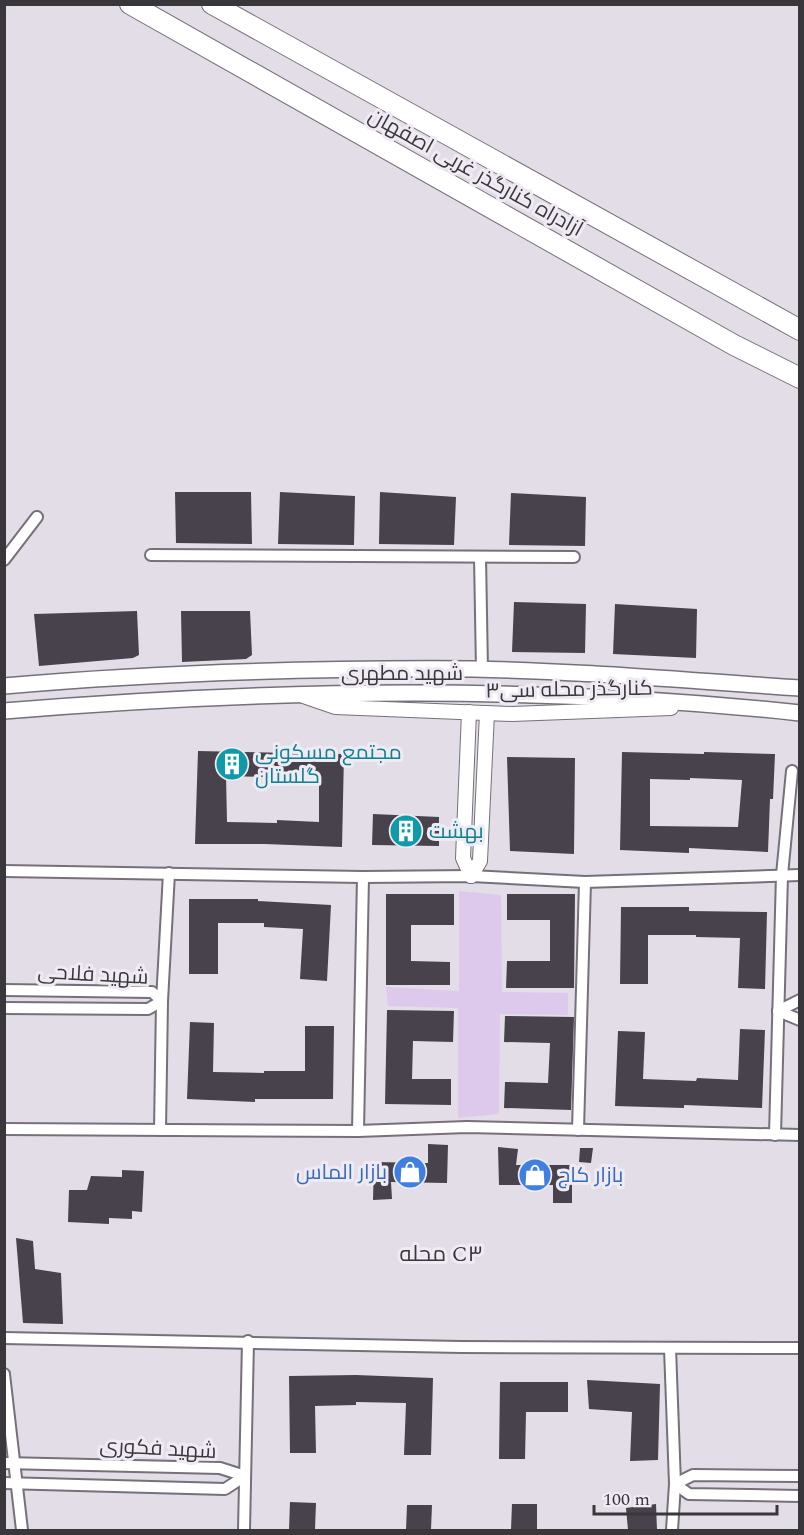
<svg xmlns="http://www.w3.org/2000/svg" width="804" height="1535" font-family="Spectral,Cairo,serif">
  <rect width="100%" height="100%" fill="#e2dde7"/>
  <path fill="#dcc9eb" d="M 459,891 L 501,895 L 502,992 L 568,993 L 568,1015 L 500,1014 L 499,1114 L 458,1118 L 458,1008 L 388,1006 L 386,987 L 459,991 Z"/>
  <g fill="#47424b" fill-rule="evenodd">
    <path d="M 175,492 L 251,492 L 252,544 L 176,543 Z"/>
    <path d="M 280,492 L 355,496 L 354,545 L 278,544 Z"/>
    <path d="M 380,492 L 456,497 L 454,545 L 379,544 Z"/>
    <path d="M 511,493 L 586,497 L 585,546 L 509,545 Z"/>
    <path d="M 514,602 L 586,604 L 585,653 L 512,652 Z"/>
    <path d="M 615,604 L 697,609 L 696,658 L 613,654 Z"/>
    <path d="M 137,611 L 139,655 L 133,658 L 39,666 L 34,614 Z"/>
    <path d="M 181,611 L 250,611 L 252,655 L 246,659 L 182,662 Z"/>
    <path d="M 198,751 L 344,754 L 342,847 L 265,844 L 195,844 ZM 266,775 L 319,776 L 319,822 L 277,820 L 277,823 L 227,822 L 226,776 L 266,777 Z"/>
    <path d="M 622,752 L 704,754 L 704,752 L 775,754 L 773,799 L 770,799 L 768,852 L 689,848 L 689,853 L 620,850 ZM 690,778 L 742,780 L 738,827 L 650,826 L 650,779 L 690,780 Z"/>
    <path d="M 507,757 L 575,758 L 574,854 L 510,851 Z"/>
    <path d="M 373,814 L 439,817 L 439,846 L 372,845 Z"/>
    <path d="M 386,894 L 454,894 L 454,925 L 411,925 L 411,961 L 450,962 L 450,985 L 386,985 Z"/>
    <path d="M 507,894 L 575,894 L 574,988 L 506,988 L 507,961 L 550,961 L 550,920 L 507,920 Z"/>
    <path d="M 189,899 L 258,899 L 258,901 L 331,905 L 327,981 L 300,979 L 303,929 L 264,927 L 264,923 L 218,923 L 218,974 L 189,974 Z"/>
    <path d="M 621,907 L 689,907 L 689,911 L 767,912 L 765,989 L 738,988 L 740,938 L 696,937 L 696,935 L 648,935 L 648,984 L 620,984 Z"/>
    <path d="M 387,1010 L 454,1011 L 453,1042 L 413,1041 L 412,1079 L 451,1079 L 451,1105 L 385,1104 Z"/>
    <path d="M 505,1016 L 574,1017 L 571,1110 L 504,1108 L 505,1082 L 548,1083 L 550,1043 L 504,1042 Z"/>
    <path d="M 190,1022 L 214,1023 L 213,1072 L 264,1073 L 264,1071 L 305,1071 L 305,1026 L 334,1026 L 333,1099 L 255,1099 L 255,1102 L 187,1099 Z"/>
    <path d="M 740,1029 L 765,1030 L 762,1108 L 684,1105 L 684,1108 L 615,1106 L 618,1031 L 645,1032 L 643,1079 L 696,1081 L 697,1078 L 738,1080 Z"/>
    <path d="M 428,1144 L 448,1145 L 447,1183 L 391,1182 L 392,1199 L 373,1200 L 374,1162 L 428,1163 Z"/>
    <path d="M 498,1147 L 518,1149 L 516,1165 L 572,1165 L 572,1203 L 553,1203 L 553,1185 L 499,1185 Z"/>
    <path d="M 580,1148 L 593,1148 L 591,1163 L 579,1162 Z"/>
    <path d="M 122,1170 L 144,1171 L 142,1212 L 132,1211 L 132,1219 L 109,1218 L 109,1224 L 68,1222 L 69,1190 L 87,1190 L 91,1176 L 122,1177 Z"/>
    <path d="M 16,1238 L 33,1241 L 35,1269 L 61,1273 L 63,1324 L 23,1323 Z"/>
    <path d="M 356,1375 L 433,1378 L 431,1455 L 404,1455 L 406,1403 L 356,1402 L 356,1405 L 315,1406 L 316,1453 L 290,1453 L 289,1376 Z"/>
    <path d="M 587,1380 L 660,1384 L 658,1460 L 630,1461 L 632,1412 L 589,1409 Z"/>
    <path d="M 500,1382 L 568,1382 L 568,1412 L 526,1412 L 525,1459 L 499,1459 Z"/>
    <path d="M 290,1502 L 316,1503 L 315,1530 L 289,1530 Z"/>
    <path d="M 512,1504 L 537,1504 L 537,1530 L 511,1530 Z"/>
    <path d="M 656,1504 L 657,1530 L 628,1530 L 626,1508 Z"/>
    <path d="M 407,1505 L 432,1505 L 431,1530 L 406,1530 Z"/>
  </g>
  <g fill="none" stroke-linecap="round" stroke-linejoin="round">
    <g stroke="#757079" stroke-width="14">
      <g id="minor">
        <path d="M 151,555 L 574,557"/>
        <path d="M 480,557 L 482,670"/>
        <path d="M 4,560 L 37,517"/>
        <path d="M 4,871 L 363,877 L 471,876 L 585,882 L 800,875"/>
        <path d="M 4,990 L 152,992 L 162,1001 L 148,1009 L 4,1008"/>
        <path d="M 778,1011 L 800,1000"/>
        <path d="M 778,1011 L 800,1020"/>
        <path d="M 4,1129 L 358,1131 L 467,1127 L 800,1135"/>
        <path d="M 160,1130 L 162,1001 L 169,873"/>
        <path d="M 578,1130 L 585,882"/>
        <path d="M 358,1131 L 363,877"/>
        <path d="M 775,1135 L 782,875 L 792,771"/>
        <path d="M 4,1338 L 461,1347 L 800,1348"/>
        <path d="M 670,1348 L 675,1484 L 672,1530"/>
        <path d="M 4,1374 L 22,1530"/>
        <path d="M 4,1463 L 220,1468 L 245,1476"/>
        <path d="M 800,1476 L 693,1475 L 675,1484 L 689,1494 L 800,1496"/>
        <path d="M 4,1483 L 225,1489 L 245,1476"/>
        <path d="M 244,1530 L 248,1341"/>
      </g>
    </g>
    <g stroke="#757079" stroke-width="16">
      <g id="tertiary">
        <path d="M 303,696 L 335,707 L 512,714 L 671,708"/>
        <path d="M 469,712 L 463,858 L 471,876"/>
        <path d="M 471,876 L 480,861 L 487,713"/>
      </g>
    </g>
    <g stroke="#757079" stroke-width="18">
      <g id="secondary">
        <path d="M 4,686 C 160,672 317,668 473,669 C 582,671 691,681 800,688"/>
        <path d="M 4,711 C 268,689 536,684 800,713"/>
      </g>
    </g>
    <g stroke="#757079" stroke-width="22">
      <g id="motorway">
        <path d="M 130,4 L 734,345 L 800,378"/>
        <path d="M 212,4 L 800,330"/>
      </g>
    </g>
    <use href="#minor" stroke="#fff" stroke-width="10"/>
    <use href="#tertiary" stroke="#fff" stroke-width="14"/>
    <use href="#secondary" stroke="#fff" stroke-width="15"/>
    <use href="#motorway" stroke="#fff" stroke-width="20"/>
  </g>
  <defs>
    <g id="building-disc" transform="scale(1.725)"><circle r="9.5" fill="#0f9aa8" stroke="#efeaf4"/><path d="M-4-6H4V6H1V3H-1V6H-4ZM-2.5-4.3h1.7v1.8h-1.7ZM.8-4.3h1.7v1.8H.8ZM-2.5-1h1.7V.8h-1.7ZM.8-1h1.7V.8H.8Z" fill="#fff"/></g>
    <g id="shop-disc" transform="scale(1.725)"><circle r="9.5" fill="#3f7fe0" stroke="#efeaf4"/><path d="M-5-2.5h2.3a2.7 3.5 0 0 1 5.4 0H5L5.5 6h-11ZM-1.5-2.5h3a1.5 2.3 0 0 0-3 0Z" fill="#fff"/></g>
  </defs>
  <g fill-rule="evenodd">
    <use href="#building-disc" x="232" y="764"/>
    <use href="#building-disc" x="406" y="831"/>
    <use href="#shop-disc" x="410" y="1172"/>
    <use href="#shop-disc" x="535" y="1175"/>
  </g>
  <g text-anchor="middle" stroke-width="6" stroke-linejoin="round" paint-order="stroke">
    <g font-size="21" fill="#39373b" stroke="#efeaf4">
      <text transform="translate(476 172) rotate(29)" y="7">آزادراه کنارگذر غربی اصفهان</text>
      <text x="402" y="680">شهید مطهری</text>
      <text transform="translate(569 689) rotate(-1)" y="7">کنارگذر محله سی۳</text>
      <text transform="translate(93 974) rotate(3)" y="7">شهید فلاحی</text>
      <text transform="translate(158 1448) rotate(3)" y="7">شهید فکوری</text>
    </g>
    <g font-size="21" fill="#0d838f" stroke="#efeaf4" text-anchor="start">
      <text x="255" y="759">مجتمع مسکونی<tspan x="255" dy="24">گلستان</tspan></text>
      <text x="429" y="838">بهشت</text>
    </g>
    <g font-size="21" fill="#366cbe" stroke="#efeaf4" text-anchor="end">
      <text x="387" y="1179">بازار الماس</text>
      <text x="558" y="1182" text-anchor="start">بازار کاج</text>
    </g>
    <g font-size="22" fill="#39373b" stroke="#efeaf4">
      <text x="441" y="1261">محله C۳</text>
    </g>
  </g>
  <rect width="804" height="1535" fill="none" stroke="#39373b" stroke-width="12"/>
  <path d="M594 1505v9h183v-9" fill="none" stroke="#39373b" stroke-width="3"/>
  <text x="603" y="1505" font-size="18" fill="#39373b" stroke="#efeaf4" stroke-width="4.5" paint-order="stroke">100 m</text>
</svg>
